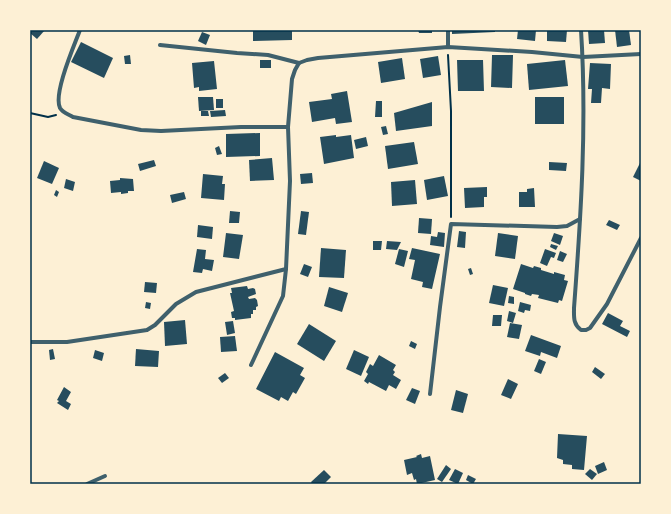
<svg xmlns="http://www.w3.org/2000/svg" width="671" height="514" font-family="Rubik,sans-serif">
  <rect width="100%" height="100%" fill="#fdf0d5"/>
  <g fill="#264d5e">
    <path d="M 30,30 L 45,30 L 37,39 L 30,33 Z"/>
    <path d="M 253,30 L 292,30 L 292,40 L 253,41 Z"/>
    <path d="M 418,30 L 432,30 L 432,33 L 419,33 Z"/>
    <path d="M 452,30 L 495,30 L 495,32 L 452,34 Z"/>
    <path d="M 518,30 L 536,30 L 535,41 L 517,39 Z"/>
    <path d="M 547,30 L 567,30 L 566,42 L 547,41 Z"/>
    <path d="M 588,30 L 604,30 L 605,43 L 589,44 Z"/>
    <path d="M 615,30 L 629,30 L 631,45 L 617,47 Z"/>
    <path d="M 202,32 L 210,35 L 206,45 L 198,41 Z"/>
    <path d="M 81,42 L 113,58 L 104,78 L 71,62 Z"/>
    <path d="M 130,55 L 131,64 L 125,64 L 124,56 Z"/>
    <path d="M 492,55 L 513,55 L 512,88 L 491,87 Z"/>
    <path d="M 438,56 L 441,75 L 423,78 L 420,59 Z"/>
    <path d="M 402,58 L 405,79 L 381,83 L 378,62 Z"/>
    <rect x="260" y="60" width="11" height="8"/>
    <path d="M 457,60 L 483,60 L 484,91 L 458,91 Z"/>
    <path d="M 565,60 L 568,86 L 529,90 L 527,64 Z"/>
    <path d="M 214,61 L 217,89 L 199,91 L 199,87 L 194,88 L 192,63 Z"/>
    <path d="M 590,63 L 611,64 L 610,89 L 602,88 L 601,103 L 591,103 L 592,89 L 588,89 Z"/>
    <path d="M 347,91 L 352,122 L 336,124 L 335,118 L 312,122 L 309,102 L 332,99 L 331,94 Z"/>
    <path d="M 198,97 L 213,97 L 214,110 L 199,111 Z"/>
    <rect x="535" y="97" width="29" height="27"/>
    <rect x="216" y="99" width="7" height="9"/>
    <path d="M 376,101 L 382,101 L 382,117 L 375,117 Z"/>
    <path d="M 432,102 L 432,126 L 396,131 L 394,113 Z"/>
    <path d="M 225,110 L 226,116 L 211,117 L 210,111 Z"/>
    <path d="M 201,111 L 208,111 L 209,116 L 201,116 Z"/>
    <path d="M 386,126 L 388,134 L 383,135 L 381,127 Z"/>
    <path d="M 260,133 L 260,156 L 226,157 L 226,134 Z"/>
    <path d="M 336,135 L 336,137 L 351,135 L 354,158 L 324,164 L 320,137 Z"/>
    <path d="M 366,137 L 368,146 L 356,149 L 354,140 Z"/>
    <path d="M 414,142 L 418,164 L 388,169 L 385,146 Z"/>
    <path d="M 219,146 L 222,154 L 217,155 L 215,148 Z"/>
    <path d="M 272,158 L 274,180 L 250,181 L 249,160 Z"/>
    <path d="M 154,160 L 156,166 L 140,171 L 138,164 Z"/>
    <path d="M 44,161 L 59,168 L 52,184 L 37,178 Z"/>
    <path d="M 641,161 L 641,181 L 633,177 Z"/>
    <path d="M 549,162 L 567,163 L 566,171 L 549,170 Z"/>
    <path d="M 312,173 L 313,183 L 301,184 L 300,174 Z"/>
    <path d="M 203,174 L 223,176 L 222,184 L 225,184 L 224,200 L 201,198 Z"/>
    <path d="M 444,176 L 448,196 L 427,200 L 424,180 Z"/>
    <path d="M 120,178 L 133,179 L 134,191 L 128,191 L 128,193 L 121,194 L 121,192 L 111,193 L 110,181 L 120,180 Z"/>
    <path d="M 66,179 L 75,182 L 73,191 L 64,188 Z"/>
    <path d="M 415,180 L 417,204 L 392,206 L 391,182 Z"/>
    <path d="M 487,187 L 487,197 L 484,197 L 484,207 L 465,208 L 464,188 Z"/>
    <path d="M 534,188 L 535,207 L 519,207 L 519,192 L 527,192 L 527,189 Z"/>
    <path d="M 56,190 L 59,192 L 57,197 L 54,195 Z"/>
    <path d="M 184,192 L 186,199 L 172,203 L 170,195 Z"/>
    <path d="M 230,211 L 240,212 L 239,223 L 229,223 Z"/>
    <path d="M 301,211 L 309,212 L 306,235 L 298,234 Z"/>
    <path d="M 419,218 L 432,219 L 431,234 L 418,233 Z"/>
    <path d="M 609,220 L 620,225 L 617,230 L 606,225 Z"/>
    <path d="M 198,225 L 213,227 L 212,239 L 197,237 Z"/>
    <path d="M 459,231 L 466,232 L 465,248 L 457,247 Z"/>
    <path d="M 438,232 L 445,233 L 444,247 L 430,245 L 431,236 L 437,237 Z"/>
    <path d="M 226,233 L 243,235 L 239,259 L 223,257 Z"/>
    <path d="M 498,233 L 518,236 L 515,259 L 495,256 Z"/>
    <path d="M 554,233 L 563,236 L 560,245 L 551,241 Z"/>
    <path d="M 373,241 L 382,241 L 381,250 L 373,250 Z"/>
    <path d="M 387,241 L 401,242 L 397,250 L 386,249 Z"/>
    <path d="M 551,244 L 558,246 L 556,250 L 550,247 Z"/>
    <path d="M 321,248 L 346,250 L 344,278 L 319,277 Z"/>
    <path d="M 412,248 L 440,254 L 432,289 L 422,287 L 423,282 L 411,279 L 415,260 L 409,259 Z"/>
    <path d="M 197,249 L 206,250 L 205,259 L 214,260 L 212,271 L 203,269 L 202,273 L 193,272 Z"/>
    <path d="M 399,249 L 408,251 L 404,267 L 395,264 Z"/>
    <path d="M 545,249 L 556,253 L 554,258 L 551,257 L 547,266 L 540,263 Z"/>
    <path d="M 560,251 L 567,254 L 563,262 L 557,260 Z"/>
    <path d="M 304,264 L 312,267 L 308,277 L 300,274 Z"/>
    <path d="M 521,264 L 533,268 L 534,266 L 541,268 L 541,270 L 554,274 L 554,272 L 565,275 L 564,280 L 568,281 L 562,301 L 559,300 L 558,303 L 538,298 L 539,295 L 532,294 L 531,296 L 525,294 L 525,293 L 513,289 Z"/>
    <path d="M 471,268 L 473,274 L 470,275 L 468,269 Z"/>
    <path d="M 145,282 L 157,283 L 156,293 L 144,292 Z"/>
    <path d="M 493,285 L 508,288 L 504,306 L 489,303 Z"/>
    <path d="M 247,286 L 248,289 L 253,288 L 255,289 L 256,294 L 248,297 L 249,299 L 255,298 L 257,300 L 258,306 L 256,307 L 256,310 L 253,310 L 253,314 L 251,314 L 251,318 L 235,320 L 235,318 L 232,318 L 231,312 L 234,311 L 230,293 L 232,293 L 231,288 Z"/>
    <path d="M 329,287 L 348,293 L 342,312 L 324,306 Z"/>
    <path d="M 509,296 L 514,297 L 514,304 L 508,303 Z"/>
    <path d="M 146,302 L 151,303 L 150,309 L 145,308 Z"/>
    <path d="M 520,302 L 531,305 L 530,311 L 525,310 L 524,313 L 518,311 Z"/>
    <path d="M 509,311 L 516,313 L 513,323 L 507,321 Z"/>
    <path d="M 608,313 L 623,321 L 620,326 L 630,331 L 627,337 L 602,324 Z"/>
    <path d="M 493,315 L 502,315 L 501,326 L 492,326 Z"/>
    <path d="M 185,320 L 187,344 L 165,346 L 164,322 Z"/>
    <path d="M 233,321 L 235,333 L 227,335 L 225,322 Z"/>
    <path d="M 510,323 L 522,325 L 519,339 L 507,337 Z"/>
    <path d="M 309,324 L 336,341 L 324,361 L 297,344 Z"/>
    <path d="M 531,335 L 561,346 L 557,358 L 541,352 L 540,356 L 525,351 Z"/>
    <path d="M 235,336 L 237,351 L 221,352 L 220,337 Z"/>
    <path d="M 411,341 L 417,344 L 415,349 L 409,346 Z"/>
    <path d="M 53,349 L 55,359 L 50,360 L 49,350 Z"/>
    <path d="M 136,349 L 159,351 L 158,367 L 135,366 Z"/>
    <path d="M 95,350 L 104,353 L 102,361 L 93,358 Z"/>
    <path d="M 354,350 L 369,357 L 361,376 L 346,369 Z"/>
    <path d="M 275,352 L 304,368 L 300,375 L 305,378 L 296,394 L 293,392 L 288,401 L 281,397 L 279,401 L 256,389 Z"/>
    <path d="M 379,355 L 396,365 L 393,370 L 395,372 L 393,375 L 401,380 L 396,389 L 389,385 L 386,391 L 369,382 L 368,384 L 364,381 L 368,374 L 366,372 L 370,364 L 373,366 Z"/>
    <path d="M 539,359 L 546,362 L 541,374 L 534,371 Z"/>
    <path d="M 595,367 L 605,374 L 601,379 L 592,372 Z"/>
    <path d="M 225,373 L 229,378 L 222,383 L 218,378 Z"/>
    <path d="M 508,379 L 518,384 L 511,399 L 501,395 Z"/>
    <path d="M 64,387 L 71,392 L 66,401 L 71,404 L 68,410 L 57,403 L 59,401 L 57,400 Z"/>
    <path d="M 412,388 L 420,391 L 415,404 L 406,400 Z"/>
    <path d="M 456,390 L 468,394 L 463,413 L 451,410 Z"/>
    <path d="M 558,434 L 587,436 L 584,470 L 572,469 L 572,465 L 563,464 L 563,460 L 557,458 Z"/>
    <path d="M 421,454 L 422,458 L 430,456 L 435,480 L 417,484 L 416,479 L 414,480 L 412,473 L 407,475 L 404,460 L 417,457 L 416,456 Z"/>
    <path d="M 604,462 L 607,470 L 598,474 L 595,466 Z"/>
    <path d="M 446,465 L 451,469 L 442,482 L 437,479 Z"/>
    <path d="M 455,469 L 463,473 L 458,484 L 449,480 Z"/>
    <path d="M 590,469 L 597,474 L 592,480 L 585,474 Z"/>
    <path d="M 324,470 L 331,477 L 324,484 L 312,484 L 311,482 Z"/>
    <path d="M 468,475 L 476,479 L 473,484 L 466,480 Z"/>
  </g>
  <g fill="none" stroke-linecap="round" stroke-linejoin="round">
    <g stroke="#003049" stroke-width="2">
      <path d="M 448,55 L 451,111 L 451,217"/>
      <path d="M 30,113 L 48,117 L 56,115"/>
    </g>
    <g stroke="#3f606c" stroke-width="4">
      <path d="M 80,30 C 74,46 53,94 60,108 C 63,113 68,114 73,117 L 141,130 L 161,131 L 241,127 L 288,127"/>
      <path d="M 448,30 L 448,47"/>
      <path d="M 581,30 C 587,123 581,215 574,308 C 574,317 573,324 581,330 L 586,330 L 590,328 L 607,304 L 641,238"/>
      <path d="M 160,45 L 237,53 L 268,55 L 299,63"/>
      <path d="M 30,342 L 67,342 L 147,330 L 155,325 L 176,304 L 196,292 L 286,269 L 290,181 L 288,127 L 292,79 L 295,70 L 299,63 L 307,60 L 318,58 L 448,47 L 532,52 L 583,57 L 641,54"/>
      <path d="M 251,365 L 283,296 L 286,269"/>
      <path d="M 430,394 L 440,307 L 451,224 L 557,227 L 567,226 L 580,219"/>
      <path d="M 87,484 L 105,476"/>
    </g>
  </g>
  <rect width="671" height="514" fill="none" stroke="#fdf0d5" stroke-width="62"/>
  <rect x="31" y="31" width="609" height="452" fill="none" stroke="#003049" stroke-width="1.5"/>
</svg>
